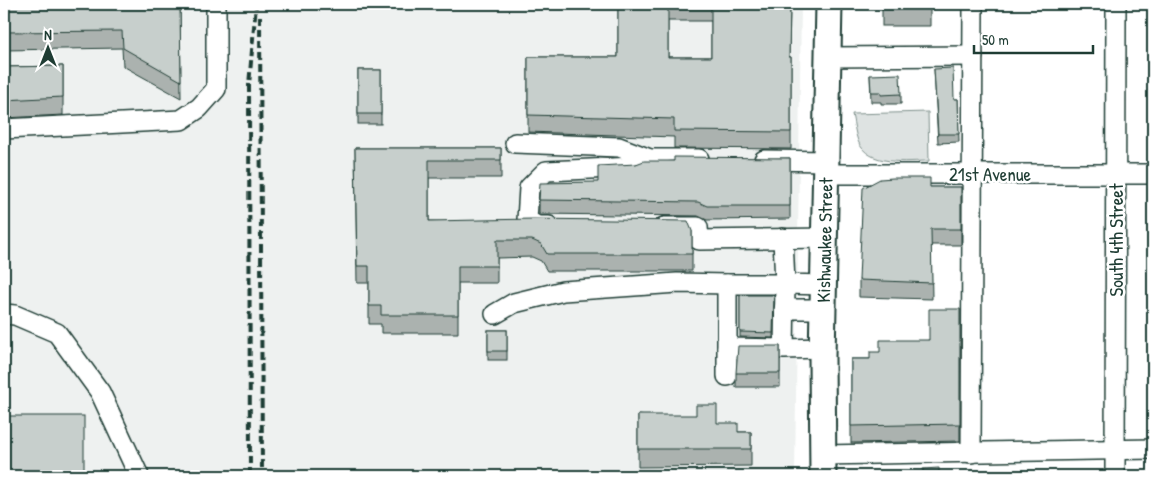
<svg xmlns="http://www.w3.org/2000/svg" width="1157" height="480" font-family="'Patrick Hand',sans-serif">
  <rect width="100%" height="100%" fill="#fff"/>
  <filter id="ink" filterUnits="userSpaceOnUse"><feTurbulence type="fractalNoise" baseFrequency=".02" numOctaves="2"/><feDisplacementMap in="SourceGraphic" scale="10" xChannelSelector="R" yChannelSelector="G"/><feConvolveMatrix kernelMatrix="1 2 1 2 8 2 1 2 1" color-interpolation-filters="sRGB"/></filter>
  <g filter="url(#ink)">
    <path fill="#eef1f0" d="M 4,4 L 801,4 L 795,476 L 4,476 Z"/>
    <path fill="#dee3e2" stroke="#7e908b" d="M 928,112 L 929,161 C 907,161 868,167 858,141 C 855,133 854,123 852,114 Z"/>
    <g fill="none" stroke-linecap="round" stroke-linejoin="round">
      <g stroke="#1f3d34" stroke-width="22">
        <g id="minor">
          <path d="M 829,57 L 973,56"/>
          <path d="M 4,129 L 181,120 L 199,108 L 216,89 L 216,4"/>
          <path d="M 515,143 L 619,147 L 650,159 L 699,159"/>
          <path d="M 764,160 L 828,161"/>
          <path d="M 827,174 L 1153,174"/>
          <path d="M 549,226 L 537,226 L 527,220 L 529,188 L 546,171 L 635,167 L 650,159"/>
          <path d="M 664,227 L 698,227 L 699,240 L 826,238"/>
          <path d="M 783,238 L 785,284 L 824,285"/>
          <path d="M 784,309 L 824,309"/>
          <path d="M 4,314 L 15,315 L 57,333 L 100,392 L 139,476"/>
          <path d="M 495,314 L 514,303 L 563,291 L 677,283 L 727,284"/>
          <path d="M 727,348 L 727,376"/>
          <path d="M 784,349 L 785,284 L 727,284 L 727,348 L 784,349 L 823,348"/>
          <path d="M 971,453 L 973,4"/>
          <path d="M 823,455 L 1153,449"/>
          <path d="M 1115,476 L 1116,4"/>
        </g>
      </g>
      <g stroke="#1f3d34" stroke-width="29">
        <g id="major">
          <path id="s1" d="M 823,476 L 822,357 L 829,4"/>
        </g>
      </g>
      <use href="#minor" stroke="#fff" stroke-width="19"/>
      <use href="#major" stroke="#fff" stroke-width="25"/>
      <g stroke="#1f3d34" stroke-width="4" stroke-dasharray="8 4" stroke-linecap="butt">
        <path d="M 260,16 L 262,476"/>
        <path d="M 250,476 L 249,85 L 256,4"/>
      </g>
    </g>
    <g fill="#abb2af" stroke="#1f3d34" fill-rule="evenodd">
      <path d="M 4,4 L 180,4 L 181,98 L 123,66 L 122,48 L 4,50 Z"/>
      <path d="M 618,4 L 790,4 L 789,57 L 791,57 L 791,149 L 674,148 L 674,137 L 528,132 L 528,57 L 618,57 ZM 668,21 L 711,21 L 711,57 L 668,57 Z"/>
      <rect x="882" y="4" width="48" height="22"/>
      <path d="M 63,66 L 63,115 L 4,118 L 4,67 Z"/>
      <path d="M 934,69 L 954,99 L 958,99 L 959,142 L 938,143 Z"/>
      <rect x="358" y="70" width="23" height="54"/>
      <path d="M 870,75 L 901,94 L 901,104 L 881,104 L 881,102 L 871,102 Z"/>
      <path d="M 355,148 L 501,148 L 501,178 L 429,178 L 429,221 L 692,231 L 692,271 L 547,271 L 541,261 L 532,257 L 497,258 L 497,283 L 458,283 L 458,333 L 381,333 L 381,324 L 369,324 L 369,283 L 357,283 Z"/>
      <path d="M 790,158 L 790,219 L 707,220 L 698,216 L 539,214 L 539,200 L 598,182 L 636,164 L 674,161 Z"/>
      <path d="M 930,187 L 961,187 L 961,245 L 931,245 L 932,299 L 859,297 L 859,280 Z"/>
      <path d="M 740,295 L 774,295 L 773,338 L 740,337 Z"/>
      <path d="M 960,309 L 960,441 L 851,443 L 851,359 L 870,359 L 880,352 L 929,340 Z"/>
      <rect x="488" y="330" width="19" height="30"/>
      <path d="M 780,346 L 780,387 L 736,387 L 736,373 Z"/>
      <path d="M 638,415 L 717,423 L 738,432 L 751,432 L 751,466 L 638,467 Z"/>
    </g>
    <g fill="#c7cfcc" stroke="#1f3d34">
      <path d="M 4,4 L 180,4 L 181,81 L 123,48 L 122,31 L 4,32 Z"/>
      <path d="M 618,4 L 668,4 L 668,57 L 711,57 L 711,4 L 790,4 L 789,57 L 791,57 L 791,132 L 674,131 L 674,119 L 528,115 L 528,57 L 618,57 Z"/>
      <path d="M 882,4 L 930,4 L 930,9 L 882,8 Z"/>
      <path d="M 63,66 L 63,97 L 4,100 L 4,67 Z"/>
      <path d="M 953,68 L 954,99 L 958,99 L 959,134 L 938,134 L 934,69 Z"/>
      <rect x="358" y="70" width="23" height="44"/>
      <path d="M 900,74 L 901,94 L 881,95 L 881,92 L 871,92 L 870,75 Z"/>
      <path d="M 355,148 L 501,148 L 501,160 L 429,160 L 429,221 L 533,219 L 688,221 L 692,231 L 692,254 L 547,254 L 541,244 L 532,240 L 497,240 L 497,266 L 458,266 L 458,315 L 381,315 L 381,306 L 369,306 L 369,266 L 357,266 Z"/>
      <path d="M 674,157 L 790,158 L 790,206 L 707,206 L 698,202 L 539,200 L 540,183 L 598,182 L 598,166 L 636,164 L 644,161 L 674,161 Z"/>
      <path d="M 893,178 L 930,178 L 930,187 L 961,187 L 961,229 L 931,229 L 932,283 L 859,280 L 863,188 L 880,179 Z"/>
      <path d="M 740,295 L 774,295 L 773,333 L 740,332 Z"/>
      <path d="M 929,309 L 960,309 L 960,424 L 851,426 L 851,359 L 870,359 L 870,352 L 880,352 L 880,340 L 929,340 Z"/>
      <rect x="488" y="330" width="19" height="21"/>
      <path d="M 738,346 L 780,346 L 780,373 L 736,373 Z"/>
      <path d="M 696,405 L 717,405 L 717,423 L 738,423 L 738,432 L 751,432 L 751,449 L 638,449 L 638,415 L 696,415 Z"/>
      <rect x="4" y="416" width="80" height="60"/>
      <path d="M 939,468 L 939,476 L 923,476 L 923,469 Z"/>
    </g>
  </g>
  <g text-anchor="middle" stroke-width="5" stroke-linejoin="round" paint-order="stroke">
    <g font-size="19" fill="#1f3d34" stroke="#fff">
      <text x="990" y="181">21st Avenue</text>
      <text dy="7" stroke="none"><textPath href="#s1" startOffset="236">Kishwaukee Street</textPath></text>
      <text transform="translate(1116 240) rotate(-90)" y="7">South 4th Street</text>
    </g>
  </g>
  <rect width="1157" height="480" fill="none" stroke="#fff" stroke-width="20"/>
  <rect x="10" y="10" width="1137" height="460" fill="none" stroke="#1f3d34" stroke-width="2" filter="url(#ink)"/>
  <g transform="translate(48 48)" stroke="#ffffff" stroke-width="4" paint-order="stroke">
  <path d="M0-4L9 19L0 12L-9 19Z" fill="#1f3d34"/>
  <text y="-8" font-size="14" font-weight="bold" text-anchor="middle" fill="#1f3d34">N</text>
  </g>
  <path d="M974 45v8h119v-8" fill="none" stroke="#1f3d34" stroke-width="2.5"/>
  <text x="982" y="45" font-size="15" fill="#1f3d34" stroke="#ffffff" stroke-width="4" paint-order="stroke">50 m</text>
</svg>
